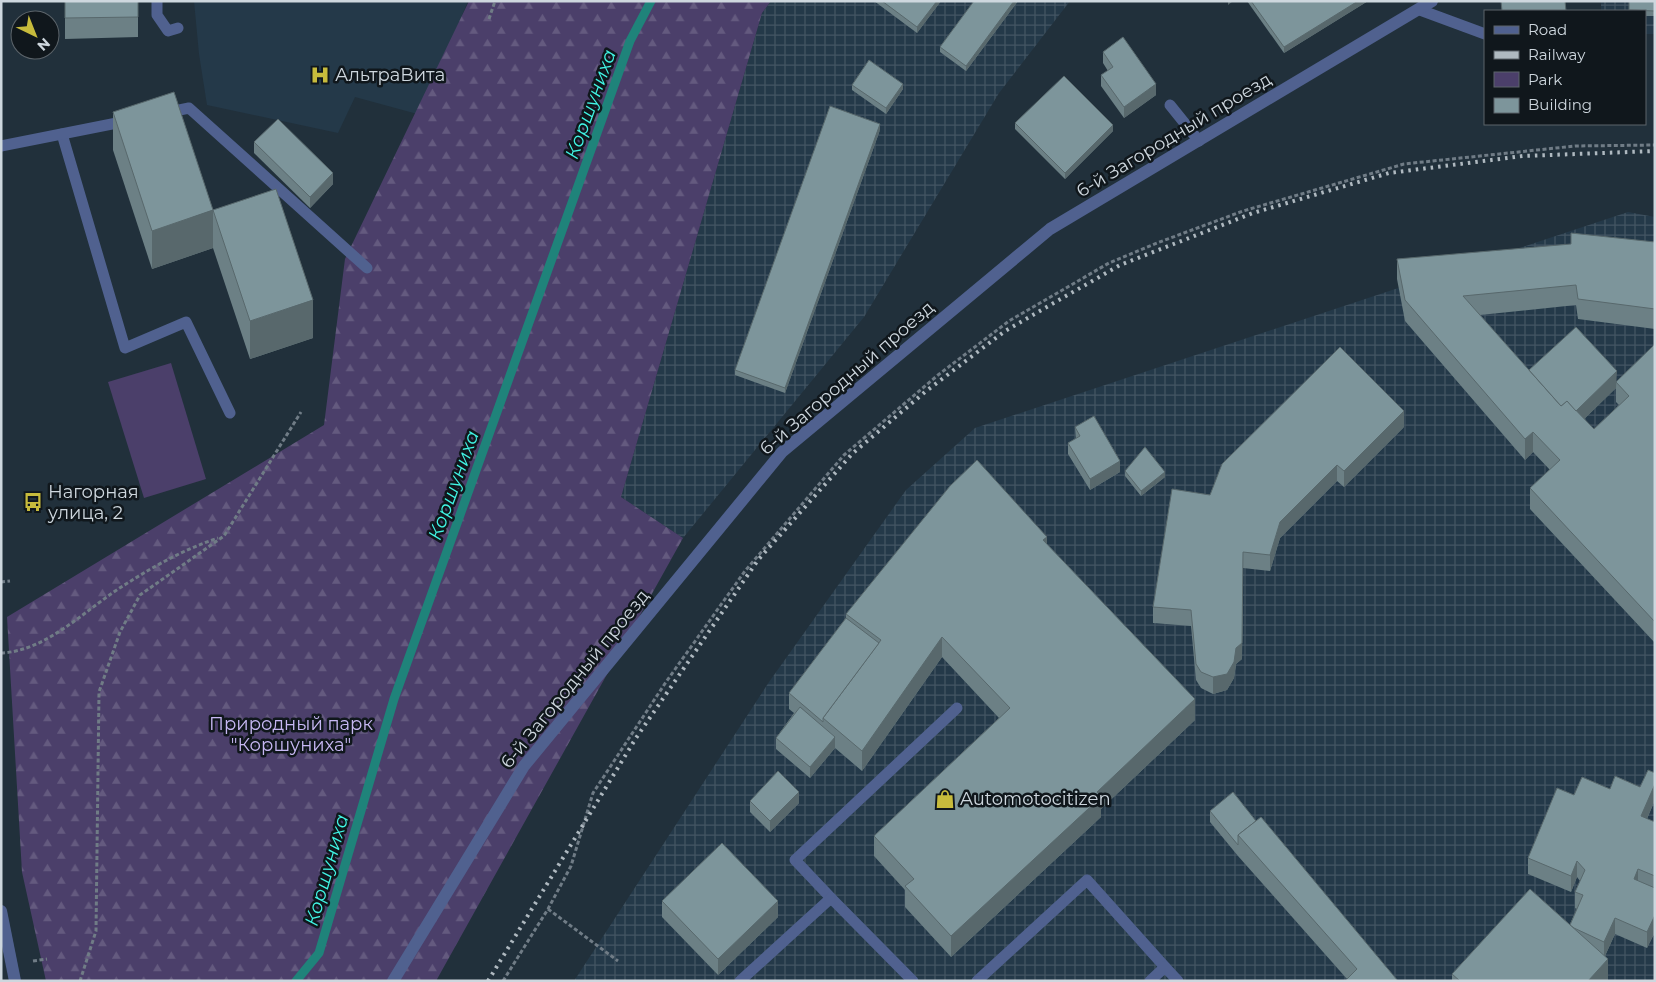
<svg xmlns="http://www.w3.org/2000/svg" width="1656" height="982" font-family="Montserrat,sans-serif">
  <defs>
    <pattern id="industrial-grid" width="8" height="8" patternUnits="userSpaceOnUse" patternTransform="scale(1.25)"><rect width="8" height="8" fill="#243949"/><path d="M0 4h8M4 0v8" fill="none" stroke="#435563"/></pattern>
    <pattern id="forest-firs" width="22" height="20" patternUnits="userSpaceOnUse" patternTransform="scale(1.25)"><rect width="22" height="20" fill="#4b3f6a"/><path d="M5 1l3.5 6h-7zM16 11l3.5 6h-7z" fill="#645a7f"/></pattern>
  </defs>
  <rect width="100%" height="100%" fill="#21303b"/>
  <path fill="#243949" d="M 194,1 L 468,1 L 421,115 L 355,97 L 338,133 L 207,105 L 199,54 Z"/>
  <g fill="url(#industrial-grid)">
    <path d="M 771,1 L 1070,1 L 999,93 L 864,317 L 683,538 L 621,497 L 762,13 Z"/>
    <path d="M 1601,1 L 1655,1 L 1655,34 L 1645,34 L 1645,11 L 1601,11 Z"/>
    <path d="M 1628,212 L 1655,217 L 1655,981 L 574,981 L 769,682 L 906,490 L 975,428 Z"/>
  </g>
  <path fill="#4b3f6a" d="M 171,363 L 206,479 L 144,498 L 108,382 Z"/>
  <path fill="url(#forest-firs)" d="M 469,1 L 771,1 L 762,13 L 621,497 L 683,538 L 436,981 L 46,981 L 22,872 L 7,617 L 324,425 L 345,259 Z"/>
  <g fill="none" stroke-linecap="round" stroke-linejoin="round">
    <path stroke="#1f837a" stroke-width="9" d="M 296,981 L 319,953 L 394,699 L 630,41 L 651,1"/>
    <g stroke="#707c86" stroke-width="3" stroke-dasharray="4 2.5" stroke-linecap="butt">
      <path d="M 489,19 L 495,1"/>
      <path d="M 1,582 L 10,581"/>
      <path d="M 1,653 C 48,651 88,607 126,584 C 156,565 185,549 218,538"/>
      <path d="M 548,909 L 618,961"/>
      <path d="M 33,961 L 47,959"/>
      <path d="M 80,981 L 96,931 L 99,692 L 120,632 L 140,595 L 224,536 L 301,412"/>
      <path d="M 503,981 L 548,909 L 571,866 L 593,793 L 666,682 L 745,571 L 844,455 L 938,375 L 1009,321 L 1109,263 L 1157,243 L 1243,211 L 1404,164 L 1575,146 L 1655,145"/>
    </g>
    <g stroke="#50618f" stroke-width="11">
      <path d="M 157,1 L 157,15 L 168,31 L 178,28"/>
      <path d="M 1420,10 L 1485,34"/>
      <path d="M 1170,105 L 1199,141"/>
      <path d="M 165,113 L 189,108 L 367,268"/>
      <path d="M 62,134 L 125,348 L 186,322 L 230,413"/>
      <path d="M 1,146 L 127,121"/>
      <path d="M 831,898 L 795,860 L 957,708"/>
      <path d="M 740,981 L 831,898 L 913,981"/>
      <path d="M 977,981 L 1087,880 L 1165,967"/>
      <path d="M 1150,981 L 1165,967 L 1178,981"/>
    </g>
    <g stroke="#50618f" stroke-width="12">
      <path d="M 1,911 L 15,981"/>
      <path d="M 393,981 L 524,766 L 782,452 L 1050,229 L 1432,1"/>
    </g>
    <path stroke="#afb9c0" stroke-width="4" stroke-dasharray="2.5 5" stroke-linecap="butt" d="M 488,981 L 636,738 L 758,560 L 852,454 L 925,392 L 1005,331 L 1120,265 L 1253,213 L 1389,173 L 1523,156 L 1655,151"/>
  </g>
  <g fill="#6c8085" fill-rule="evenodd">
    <path d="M 65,1 L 138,1 L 138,37 L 65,39 Z"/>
    <path d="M 874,1 L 941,1 L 917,33 Z"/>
    <path d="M 974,1 L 1018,1 L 966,71 L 940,52 L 940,47 Z"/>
    <path d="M 1247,1 L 1368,1 L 1284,53 Z"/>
    <path d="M 1629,1 L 1655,1 L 1655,16 L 1645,16 L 1645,11 L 1629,11 Z"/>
    <path d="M 1103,52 L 1156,95 L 1124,118 L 1101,86 L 1101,75 L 1108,71 L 1103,63 Z"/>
    <path d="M 852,85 L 903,89 L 886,114 L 852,90 Z"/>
    <path d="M 113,112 L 213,248 L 152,269 L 113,150 Z"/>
    <path d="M 1015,123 L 1113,131 L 1065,179 L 1015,129 Z"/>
    <path d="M 880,130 L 785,393 L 735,375 L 735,370 Z"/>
    <path d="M 254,142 L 333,184 L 310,208 L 254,153 Z"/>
    <path d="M 213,210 L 313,338 L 250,359 L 213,248 Z"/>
    <path d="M 1655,242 L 1655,329 L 1578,319 L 1576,305 L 1480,315 L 1529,370 L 1617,381 L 1655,346 L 1655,643 L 1530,509 L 1530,488 L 1550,470 L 1533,452 L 1525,460 L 1405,321 L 1397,279 L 1397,259 ZM 1616,388 L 1616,402 L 1619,405 L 1594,429 L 1584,419 Z"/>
    <path d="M 1075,427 L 1120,472 L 1090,490 L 1068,454 L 1068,443 L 1076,439 Z"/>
    <path d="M 1404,427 L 1344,487 L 1337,481 L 1280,538 L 1270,571 L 1243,568 L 1242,659 L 1236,664 L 1234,678 L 1227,690 L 1213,694 L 1201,688 L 1196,680 L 1191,626 L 1153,623 L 1153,607 L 1210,495 Z"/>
    <path d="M 1125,471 L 1165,477 L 1141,496 L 1125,476 Z"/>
    <path d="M 1047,545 L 1195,720 L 1101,809 L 1101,817 L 951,957 L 905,907 L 905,890 L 874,856 L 874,836 L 999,718 L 942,657 L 862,771 L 835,748 L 810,778 L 776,749 L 776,738 L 794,713 L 789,709 L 789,693 L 846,618 L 846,614 Z"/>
    <path d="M 1655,773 L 1655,800 L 1647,819 L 1655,822 L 1655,932 L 1647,948 L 1615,934 L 1605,956 L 1608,979 L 1607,981 L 1452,981 L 1452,974 L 1570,924 L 1577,909 L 1575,908 L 1575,892 L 1580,881 L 1577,877 L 1571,892 L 1528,874 L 1528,858 L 1574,795 L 1610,789 L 1640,787 Z"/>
    <path d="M 750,801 L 799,803 L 770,832 L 750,812 Z"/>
    <path d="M 1210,811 L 1256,821 L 1398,981 L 1347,979 L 1238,856 L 1210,822 Z"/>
    <path d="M 662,901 L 778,917 L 718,975 L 662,917 Z"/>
  </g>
  <g fill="#58686c">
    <path d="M 937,1 L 941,1 L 917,33 L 917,27 Z"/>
    <path d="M 1014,1 L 1018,1 L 966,71 L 966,66 Z"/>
    <path d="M 1228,1 L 1233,1 L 1228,5 Z"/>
    <path d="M 1358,1 L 1368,1 L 1284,53 L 1284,47 Z"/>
    <path d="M 903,84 L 903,89 L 886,114 L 886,108 Z"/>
    <path d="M 1156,84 L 1156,95 L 1124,118 L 1124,107 Z"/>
    <path d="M 880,124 L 880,130 L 785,393 L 785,388 Z"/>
    <path d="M 1113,125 L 1113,131 L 1065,179 L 1065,173 Z"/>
    <path d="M 333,173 L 333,184 L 310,208 L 310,197 Z"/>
    <path d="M 213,210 L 213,248 L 152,269 L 152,231 Z"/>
    <path d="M 313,300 L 313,338 L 250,359 L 250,321 Z"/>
    <path d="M 1617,371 L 1616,388 L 1574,429 L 1574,413 Z"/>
    <path d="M 1404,411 L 1404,427 L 1344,487 L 1344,471 Z"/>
    <path d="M 1533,432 L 1533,452 L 1525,460 L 1525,439 Z"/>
    <path d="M 1120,461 L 1120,472 L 1090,490 L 1090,479 Z"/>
    <path d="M 1337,465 L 1337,481 L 1280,538 L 1270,571 L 1270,555 L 1280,522 Z"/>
    <path d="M 1165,472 L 1165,477 L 1141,496 L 1141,491 Z"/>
    <path d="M 1047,537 L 1047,557 L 1043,540 Z"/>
    <path d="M 1243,552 L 1242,659 L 1236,664 L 1234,678 L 1227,690 L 1213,694 L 1213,677 Z"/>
    <path d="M 942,637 L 942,657 L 862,771 L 862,751 Z"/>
    <path d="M 1195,699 L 1195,720 L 1101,809 L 1101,817 L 951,957 L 951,936 L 1097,792 Z"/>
    <path d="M 835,737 L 835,748 L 810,778 L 810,767 Z"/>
    <path d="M 1655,784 L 1655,800 L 1641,832 L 1641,816 Z"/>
    <path d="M 799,792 L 799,803 L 770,832 L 770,821 Z"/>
    <path d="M 1577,861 L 1577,877 L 1571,892 L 1571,876 Z"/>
    <path d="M 1638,869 L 1638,885 L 1634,879 Z"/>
    <path d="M 778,901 L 778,917 L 718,975 L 718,959 Z"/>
    <path d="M 1655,915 L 1655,932 L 1647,948 L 1647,932 Z"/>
    <path d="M 1615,918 L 1615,934 L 1604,958 L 1604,942 Z"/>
    <path d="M 1608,959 L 1608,979 L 1607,981 L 1588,981 Z"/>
  </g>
  <g fill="#7d959b" stroke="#58686c">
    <path d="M 65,1 L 138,1 L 138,17 L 65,18 Z"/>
    <path d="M 882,1 L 937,1 L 917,27 Z"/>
    <path d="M 974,1 L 1014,1 L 966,66 L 940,47 Z"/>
    <path d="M 1251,1 L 1358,1 L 1284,47 Z"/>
    <path d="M 1501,1 L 1565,1 L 1566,11 L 1502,11 Z"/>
    <path d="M 1629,1 L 1655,1 L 1655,11 L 1629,10 Z"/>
    <path d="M 1123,37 L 1156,84 L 1124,107 L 1101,75 L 1113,67 L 1103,52 Z"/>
    <path d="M 869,60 L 903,84 L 886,108 L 852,85 Z"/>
    <path d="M 1064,76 L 1113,125 L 1065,173 L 1015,123 Z"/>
    <path d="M 174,92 L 213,210 L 152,231 L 113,112 Z"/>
    <path d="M 830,106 L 880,124 L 785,388 L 735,370 Z"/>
    <path d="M 278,119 L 333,173 L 310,197 L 254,142 Z"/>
    <path d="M 276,189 L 313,300 L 250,321 L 213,210 Z"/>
    <path d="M 1571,233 L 1655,242 L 1655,309 L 1578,299 L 1576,285 L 1463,296 L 1561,406 L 1567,401 L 1594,429 L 1629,396 L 1616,382 L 1654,345 L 1655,346 L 1655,622 L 1530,488 L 1560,460 L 1533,432 L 1525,439 L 1405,300 L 1397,259 L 1571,244 Z"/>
    <path d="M 1576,327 L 1617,371 L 1576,411 L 1567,401 L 1561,406 L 1529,370 Z"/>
    <path d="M 1340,347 L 1404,411 L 1344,471 L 1337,465 L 1280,522 L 1270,555 L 1243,552 L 1242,643 L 1236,648 L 1234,662 L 1227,674 L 1213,677 L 1201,672 L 1196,664 L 1191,610 L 1153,607 L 1172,489 L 1210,495 L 1222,464 Z"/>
    <path d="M 1094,416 L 1120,461 L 1090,479 L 1068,443 L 1080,436 L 1075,427 Z"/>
    <path d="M 1145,447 L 1165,472 L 1141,491 L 1125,471 Z"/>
    <path d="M 977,460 L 1047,537 L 1043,540 L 1195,699 L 1097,792 L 1101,797 L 951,936 L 905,886 L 914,879 L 874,836 L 1010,708 L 942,637 L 862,751 L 823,718 L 881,640 L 846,614 L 950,486 Z"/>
    <path d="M 846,618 L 879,643 L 823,718 L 823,722 L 789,693 Z"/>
    <path d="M 800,707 L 835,737 L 810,767 L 776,738 Z"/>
    <path d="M 1648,770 L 1655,773 L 1655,784 L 1641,816 L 1655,822 L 1655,876 L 1638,869 L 1634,879 L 1655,888 L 1655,915 L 1647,932 L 1615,918 L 1604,942 L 1574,928 L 1570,925 L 1583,895 L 1575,892 L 1585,870 L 1577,861 L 1571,876 L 1528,858 L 1557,788 L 1574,795 L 1582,777 L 1610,789 L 1615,776 L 1640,787 Z"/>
    <path d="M 778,771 L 799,792 L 770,821 L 750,801 Z"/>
    <path d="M 1233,792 L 1256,821 L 1238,835 L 1238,845 L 1210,811 Z"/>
    <path d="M 1261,817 L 1398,981 L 1345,981 L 1357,969 L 1238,835 Z"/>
    <path d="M 722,843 L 778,901 L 718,959 L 662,901 Z"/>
    <path d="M 1530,889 L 1608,959 L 1588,981 L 1460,981 L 1452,974 Z"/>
  </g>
  <defs>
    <g id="hospital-bare" transform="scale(1.5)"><path d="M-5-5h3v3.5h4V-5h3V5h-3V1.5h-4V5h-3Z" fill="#c7bb3c" stroke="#10171c" stroke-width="2.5" paint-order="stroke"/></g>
    <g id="bus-bare" transform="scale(1.5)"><path d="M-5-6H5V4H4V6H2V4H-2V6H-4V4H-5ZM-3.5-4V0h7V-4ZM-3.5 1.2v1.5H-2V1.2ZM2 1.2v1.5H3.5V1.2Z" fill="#c7bb3c" stroke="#10171c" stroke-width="2.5" paint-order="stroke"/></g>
    <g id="shop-bare" transform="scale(1.5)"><path d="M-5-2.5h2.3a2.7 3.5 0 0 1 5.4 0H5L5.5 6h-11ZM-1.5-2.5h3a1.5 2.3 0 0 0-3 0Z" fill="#c7bb3c" stroke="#10171c" stroke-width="2.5" paint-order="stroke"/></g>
  </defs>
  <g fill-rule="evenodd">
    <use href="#hospital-bare" x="320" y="75"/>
    <use href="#bus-bare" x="33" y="502"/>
    <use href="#shop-bare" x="945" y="799"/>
  </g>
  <g text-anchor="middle" stroke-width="5" stroke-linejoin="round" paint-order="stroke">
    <g font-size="18" fill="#ced7de" stroke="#10171c" text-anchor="start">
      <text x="335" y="81">АльтраВита</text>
      <text x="48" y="498">Нагорная<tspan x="48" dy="21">улица, 2</tspan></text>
      <text x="960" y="805">Automotocitizen</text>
    </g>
    <g font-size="18" fill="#ced7de" stroke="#10171c">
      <text transform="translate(1174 135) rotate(-31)" y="6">6-й Загородный проезд</text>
      <text transform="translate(847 378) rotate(-41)" y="6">6-й Загородный проезд</text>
      <text transform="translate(575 679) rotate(-51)" y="6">6-й Загородный проезд</text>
    </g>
    <g font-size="18" fill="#c7b8f3" stroke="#10171c">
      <text x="291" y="730">Природный парк<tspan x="291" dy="21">"Коршуниха"</tspan></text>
    </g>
    <g font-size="19" font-style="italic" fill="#41f5e5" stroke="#10171c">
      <text transform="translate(590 104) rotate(-70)" y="7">Коршуниха</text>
      <text transform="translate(453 485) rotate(-70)" y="7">Коршуниха</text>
      <text transform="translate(326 870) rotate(-74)" y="7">Коршуниха</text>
    </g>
  </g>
  <rect width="1656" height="982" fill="none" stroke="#ced7de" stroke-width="5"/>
  <rect x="1484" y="10" width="162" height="115" fill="#10171c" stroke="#5c646a"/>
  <rect x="1494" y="26" width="25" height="8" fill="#50618f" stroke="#5c646a"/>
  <text x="1528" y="35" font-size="15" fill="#ced7de">Road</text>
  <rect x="1494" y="51" width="25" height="8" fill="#afb9c0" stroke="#5c646a"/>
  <text x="1528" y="60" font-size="15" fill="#ced7de">Railway</text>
  <rect x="1494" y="72" width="25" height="15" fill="#4b3f6a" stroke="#5c646a"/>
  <text x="1528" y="85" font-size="15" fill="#ced7de">Park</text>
  <rect x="1494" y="98" width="25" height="15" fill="#7d959b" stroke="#5c646a"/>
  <text x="1528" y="110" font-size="15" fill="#ced7de">Building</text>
  <g transform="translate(35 35) rotate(137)"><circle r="24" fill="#10171c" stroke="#5c646a"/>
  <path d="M0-4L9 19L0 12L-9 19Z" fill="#c7bb3c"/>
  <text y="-8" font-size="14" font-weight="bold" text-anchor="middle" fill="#ced7de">N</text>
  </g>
</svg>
